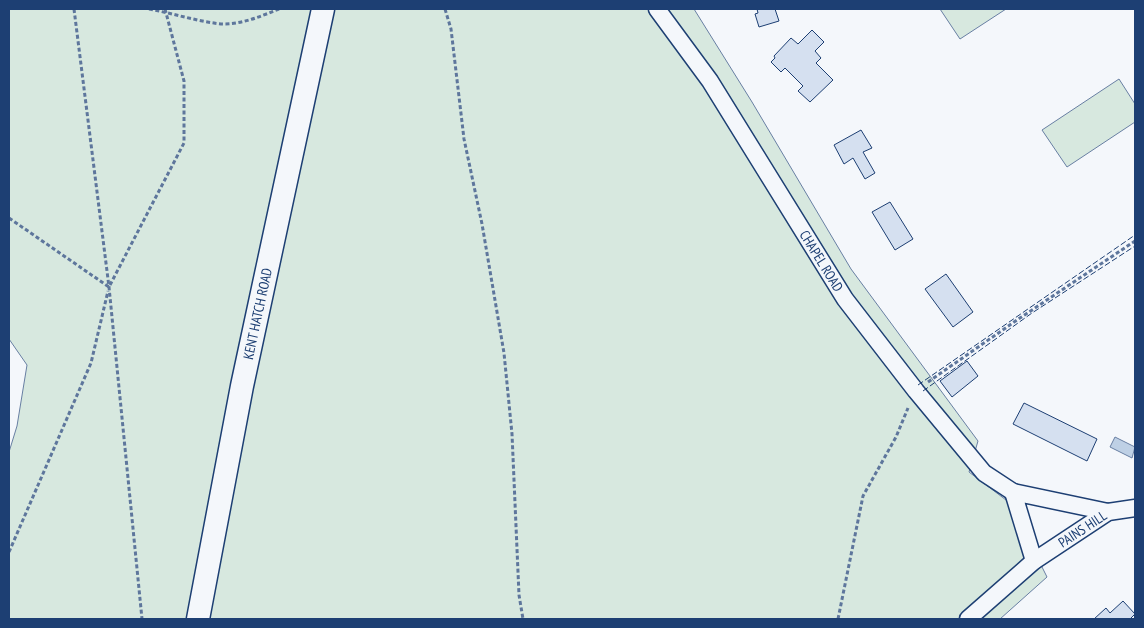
<svg xmlns="http://www.w3.org/2000/svg" width="1144" height="628" font-family="'PT Sans Narrow',sans-serif">
  <rect width="100%" height="100%" fill="#f4f7fb"/>
  <g fill="#d7e8df" stroke="#687fa3">
    <path d="M 9,9 L 694,9 L 752,102 L 851,269 L 978,441 L 969,472 L 1010,503 L 1047,577 L 1000,619 L 9,619 L 9,452 L 17,426 L 27,365 L 9,339 Z"/>
    <path d="M 940,9 L 1006,9 L 960,39 Z"/>
    <path d="M 1119,79 L 1135,104 L 1135,122 L 1067,167 L 1042,130 Z"/>
  </g>
  <path fill="#bed0e5" stroke="#687fa3" d="M 1115,437 L 1135,447 L 1132,458 L 1110,447 Z"/>
  <g fill="#d5e0f0" stroke="#1d3f73">
    <path d="M 757,9 L 775,9 L 779,21 L 759,27 L 755,14 L 758,13 Z"/>
    <path d="M 812,30 L 824,42 L 815,51 L 821,58 L 816,63 L 833,80 L 810,102 L 798,91 L 803,86 L 785,68 L 781,72 L 771,62 L 775,58 L 774,56 L 791,38 L 798,44 Z"/>
    <path d="M 861,130 L 872,148 L 863,152 L 875,173 L 865,179 L 853,158 L 844,164 L 834,145 Z"/>
    <path d="M 890,202 L 913,239 L 895,250 L 872,212 Z"/>
    <path d="M 946,274 L 973,312 L 953,327 L 925,289 Z"/>
    <path d="M 967,361 L 978,376 L 952,397 L 940,381 Z"/>
    <path d="M 1024,403 L 1097,439 L 1087,461 L 1013,424 Z"/>
    <path d="M 1123,601 L 1135,614 L 1130,619 L 1094,619 L 1106,608 L 1110,613 Z"/>
  </g>
  <g fill="none" stroke-linecap="round" stroke-linejoin="round">
    <g stroke="#1d3f73" stroke-width="19">
      <g id="minor">
        <path id="s1" d="M 657,9 L 710,81 L 845,299 L 916,391 L 984,473 L 1013,492"/>
        <path d="M 1034,561 L 1013,492 L 1108,512"/>
        <path id="s2" d="M 968,619 L 1034,561 L 1108,512 L 1135,508"/>
      </g>
    </g>
    <g stroke="#1d3f73" stroke-width="25">
      <g id="secondary">
        <path id="s3" d="M 198,619 L 242,386 L 323,9"/>
      </g>
    </g>
    <g stroke="#5e769c" stroke-width="3" stroke-dasharray="4 2.5" stroke-linecap="butt">
      <path d="M 74,9 L 109,287 L 142,619"/>
      <path d="M 149,9 C 171,13 193,20 214,23 C 236,27 259,17 279,9"/>
      <path d="M 445,9 L 451,29 L 464,139 L 482,224 L 504,353 L 512,434 L 519,595 L 523,619"/>
      <path d="M 9,218 L 109,287"/>
      <path d="M 110,285 L 184,143 L 184,81 L 165,9"/>
      <path d="M 928,382 L 1017,320 L 1135,241"/>
      <path d="M 9,552 L 91,363 L 108,291"/>
      <path d="M 838,619 L 863,496 L 896,437 L 908,408"/>
    </g>
    <use href="#minor" stroke="#f4f7fb" stroke-width="16"/>
    <use href="#secondary" stroke="#f4f7fb" stroke-width="22"/>
    <g stroke="#1d3f73" stroke-width="1" stroke-dasharray="6 2.5" stroke-linecap="butt">
      <path d="M 918,385 L 1135,235"/>
      <path d="M 923,391 L 1032,313 L 1135,246"/>
    </g>
  </g>
  <g text-anchor="middle" stroke-width="4" stroke-linejoin="round" paint-order="stroke">
    <g font-size="14" fill="#1d3f73" stroke="#f4f7fb">
      <text dy="5" stroke="none"><textPath href="#s1" startOffset="301">CHAPEL ROAD</textPath></text>
      <text dy="5" stroke="none"><textPath href="#s3" startOffset="311">KENT HATCH ROAD</textPath></text>
      <text dy="5" stroke="none"><textPath href="#s2" startOffset="146">PAINS HILL</textPath></text>
    </g>
  </g>
  <rect width="1144" height="628" fill="none" stroke="#1d3f73" stroke-width="20"/>
</svg>
